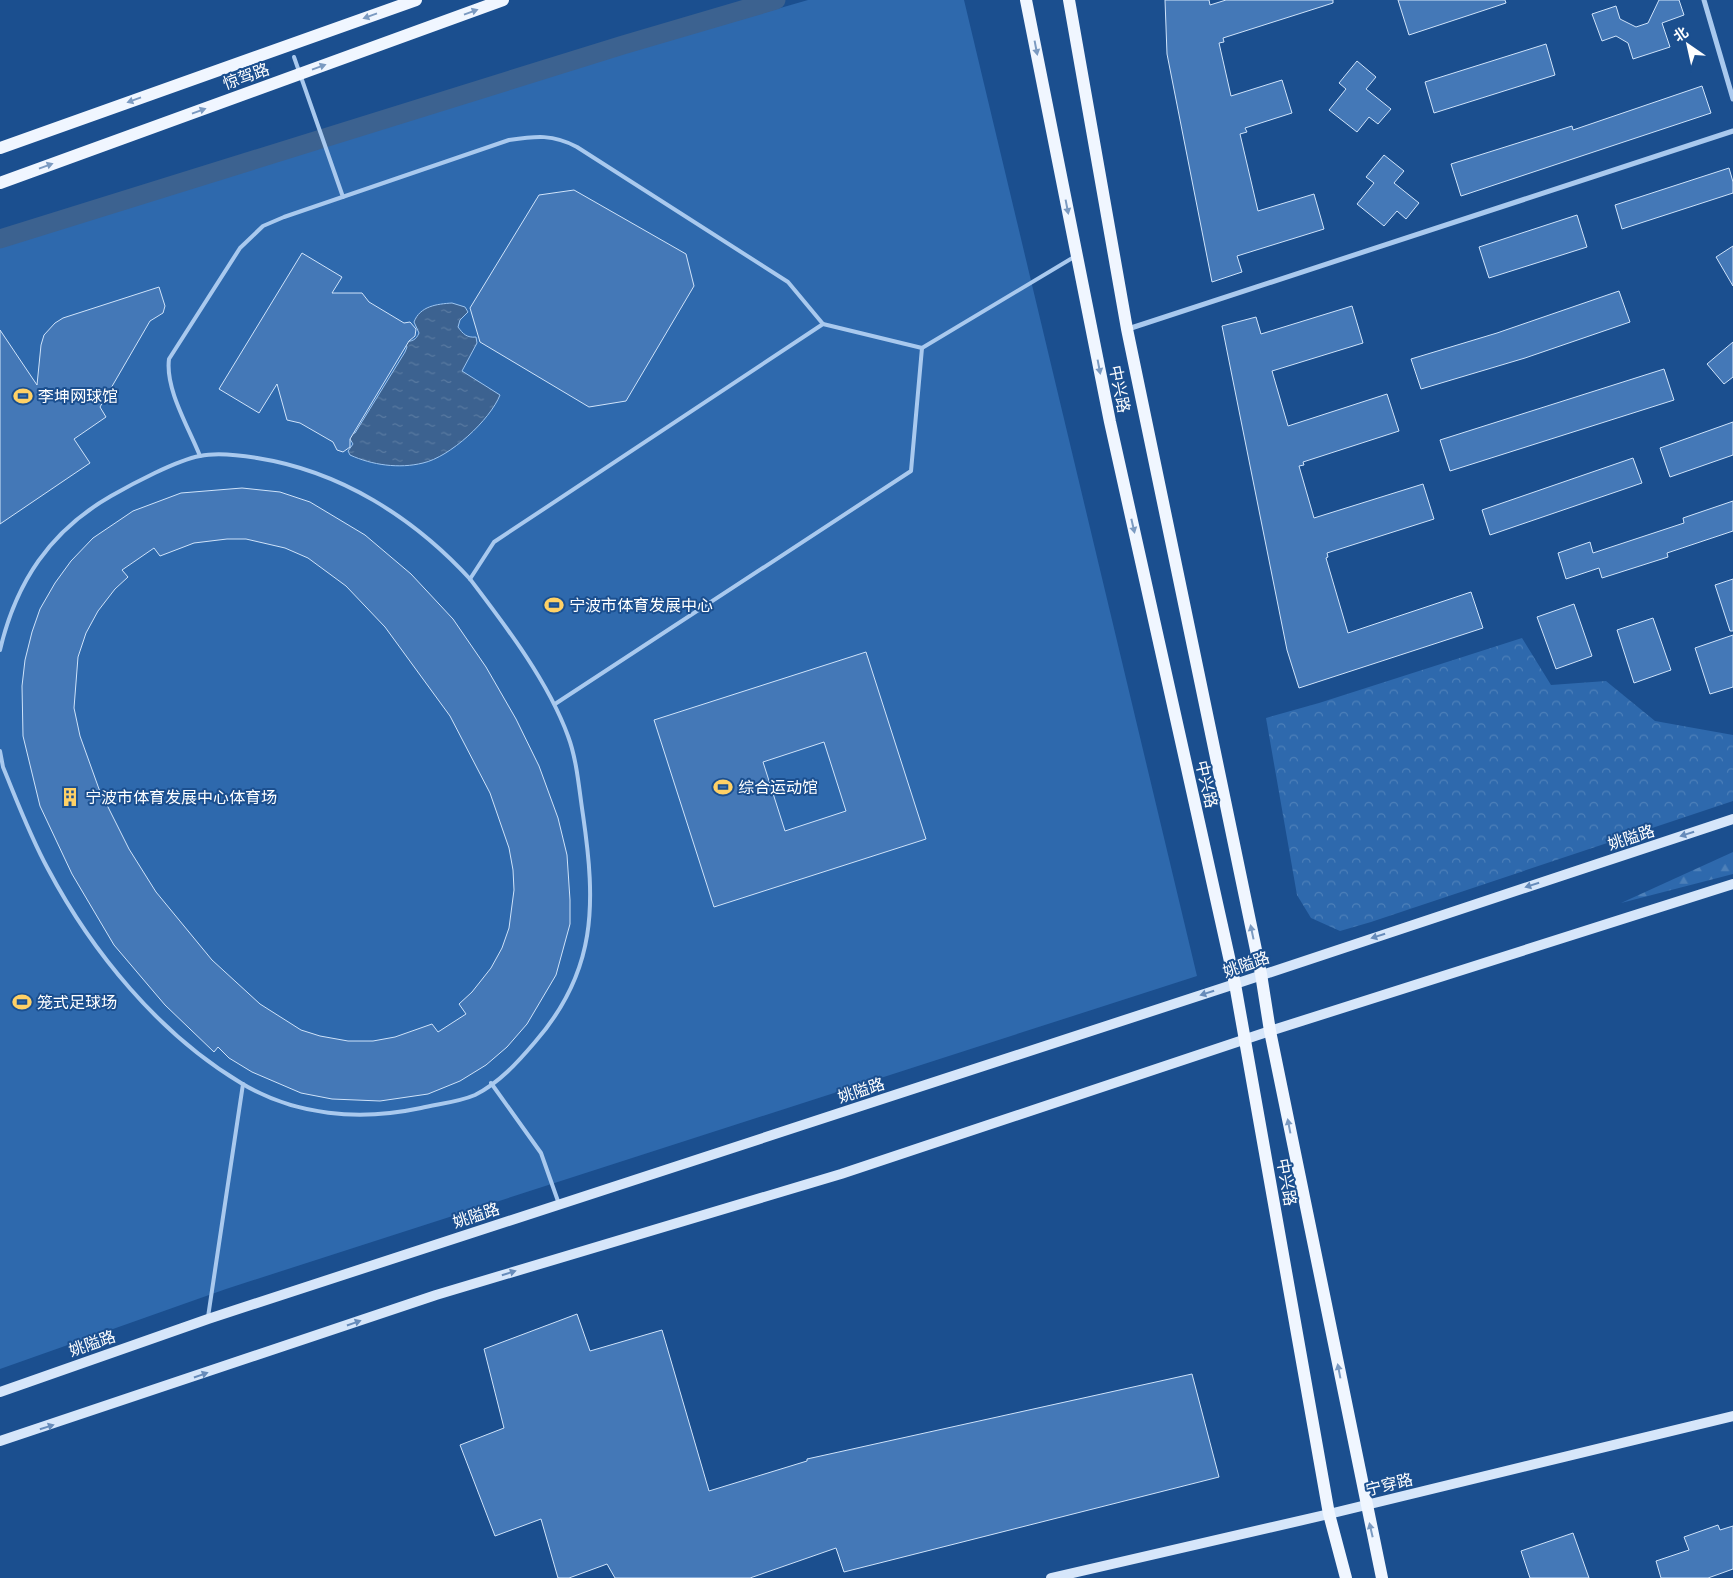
<svg xmlns="http://www.w3.org/2000/svg" width="1733" height="1578" font-family="'Sofia Sans Condensed','Noto Sans SC',sans-serif">
  <defs>
    <pattern id="forest-firs" width="22" height="20" patternUnits="userSpaceOnUse" patternTransform="scale(1.25)"><rect width="22" height="20" fill="#2e69ad"/><path d="M5 1l3.5 6h-7zM16 11l3.5 6h-7z" fill="#4d80b9"/></pattern>
    <pattern id="park-crowns" width="20" height="18" patternUnits="userSpaceOnUse" patternTransform="scale(1.25)"><rect width="20" height="18" fill="#2e69ad"/><path d="M2 6a3 3 0 1 1 6 0M12 15a3 3 0 1 1 6 0" fill="none" stroke="#4d80b9"/></pattern>
    <pattern id="water-ripples" width="26" height="14" patternUnits="userSpaceOnUse" patternTransform="scale(1.25)"><rect width="26" height="14" fill="#3c6290"/><path d="M2 4q2-2 4 0t4 0M15 11q2-2 4 0t4 0" fill="none" stroke="#597aa1"/></pattern>
  </defs>
  <rect width="100%" height="100%" fill="#1b4f8f"/>
  <path fill="url(#forest-firs)" d="M 1733,852 L 1733,874 L 1621,903 Z"/>
  <path fill="url(#park-crowns)" d="M 1522,638 L 1551,685 L 1606,681 L 1655,721 L 1733,735 L 1733,801 L 1371,922 L 1340,931 L 1311,918 L 1297,895 L 1266,718 L 1319,703 Z"/>
  <path fill="#2e69ad" d="M 808,0 L 964,0 L 1197,976 L 226,1289 L 0,1369 L 0,234 Z"/>
  <path fill="url(#water-ripples)" stroke="#9cc4f0" d="M 452,303 L 465,307 L 468,312 L 460,320 L 458,327 C 463,334 467,338 476,337 L 477,343 L 462,371 L 500,395 C 490,420 450,457 423,463 C 399,469 372,465 350,455 L 348,451 L 353,444 L 347,434 L 355,433 L 405,352 L 407,347 L 404,341 C 412,342 416,340 419,333 L 414,322 C 420,306 437,304 452,303 Z"/>
  <g fill="none" stroke-linecap="round" stroke-linejoin="round">
    <path stroke="#3c6290" stroke-width="19" d="M 0,239 L 623,45 L 776,0"/>
  </g>
  <g fill="#4478b7" stroke="#cfe3fa" fill-rule="evenodd">
    <path d="M 1165,0 L 1209,0 L 1210,5 L 1226,0 L 1333,0 L 1333,3 L 1223,38 L 1224,42 L 1219,43 L 1231,96 L 1282,80 L 1292,113 L 1245,128 L 1247,132 L 1240,134 L 1258,211 L 1314,194 L 1324,229 L 1237,256 L 1242,272 L 1212,282 L 1167,54 Z"/>
    <path d="M 1398,0 L 1505,0 L 1506,3 L 1409,35 Z"/>
    <path d="M 1659,0 L 1679,0 L 1684,15 L 1662,23 L 1670,47 L 1633,59 L 1628,43 L 1616,36 L 1602,41 L 1592,14 L 1616,6 L 1620,19 L 1636,27 L 1648,23 Z"/>
    <path d="M 1546,44 L 1555,75 L 1434,113 L 1425,82 Z"/>
    <path d="M 1357,61 L 1376,77 L 1366,89 L 1391,109 L 1378,124 L 1369,117 L 1357,132 L 1329,110 L 1346,89 L 1339,83 Z"/>
    <path d="M 1702,86 L 1711,113 L 1461,196 L 1451,164 L 1572,126 L 1573,130 Z"/>
    <path d="M 1384,155 L 1404,171 L 1394,183 L 1419,203 L 1406,219 L 1397,211 L 1384,226 L 1357,204 L 1374,183 L 1366,177 Z"/>
    <path d="M 1729,168 L 1733,182 L 1733,193 L 1622,229 L 1615,205 Z"/>
    <path d="M 574,190 L 686,254 L 694,286 L 626,401 L 589,407 L 480,342 L 470,308 L 539,195 Z"/>
    <path d="M 1577,215 L 1587,247 L 1489,278 L 1479,247 Z"/>
    <path d="M 1733,246 L 1733,286 L 1716,257 Z"/>
    <path d="M 302,253 L 342,277 L 332,293 L 362,293 L 369,302 L 404,323 L 410,322 L 416,329 L 415,336 L 409,341 L 350,439 L 350,447 L 343,452 L 337,450 L 333,442 L 300,423 L 287,420 L 277,384 L 259,413 L 219,389 Z"/>
    <path d="M 159,287 L 165,306 L 163,313 L 150,321 L 100,407 L 106,417 L 74,439 L 90,463 L 0,524 L 0,330 L 37,385 L 41,345 L 44,335 L 55,323 L 63,318 Z"/>
    <path d="M 1619,291 L 1630,322 L 1525,358 L 1421,389 L 1411,359 L 1497,333 Z"/>
    <path d="M 1352,306 L 1363,343 L 1272,371 L 1288,426 L 1387,394 L 1399,431 L 1303,462 L 1304,465 L 1299,466 L 1314,518 L 1423,484 L 1434,519 L 1327,553 L 1328,557 L 1326,558 L 1348,633 L 1471,592 L 1483,628 L 1299,688 L 1287,650 L 1222,326 L 1256,317 L 1261,334 Z"/>
    <path d="M 1733,342 L 1733,377 L 1724,384 L 1707,364 Z"/>
    <path d="M 1664,369 L 1674,400 L 1450,471 L 1440,440 Z"/>
    <path d="M 1733,422 L 1733,455 L 1670,477 L 1660,448 Z"/>
    <path d="M 1633,458 L 1642,483 L 1490,535 L 1482,510 Z"/>
    <path d="M 242,488 L 280,492 L 310,502 L 365,535 L 411,574 L 453,619 L 486,667 L 516,719 L 539,766 L 558,818 L 567,855 L 570,900 L 570,924 L 556,975 L 527,1024 L 507,1047 L 486,1065 L 460,1081 L 428,1094 L 380,1101 L 332,1099 L 301,1093 L 252,1072 L 229,1058 L 218,1047 L 214,1052 L 165,1005 L 114,945 L 72,874 L 40,806 L 23,736 L 22,686 L 25,660 L 32,632 L 40,609 L 55,583 L 71,561 L 93,538 L 133,511 L 181,493 ZM 227,539 L 246,539 L 285,548 L 308,558 L 346,586 L 385,627 L 450,716 L 490,793 L 509,848 L 513,870 L 514,890 L 509,928 L 502,948 L 491,968 L 472,992 L 459,1004 L 466,1014 L 438,1032 L 432,1024 L 395,1037 L 373,1041 L 348,1041 L 320,1036 L 301,1030 L 260,1004 L 212,960 L 156,892 L 129,849 L 99,789 L 80,736 L 74,708 L 78,657 L 86,633 L 98,611 L 115,589 L 128,577 L 122,570 L 154,548 L 160,556 L 194,543 Z"/>
    <path d="M 1733,501 L 1733,531 L 1667,553 L 1668,557 L 1602,578 L 1599,568 L 1566,579 L 1558,553 L 1590,542 L 1593,553 L 1684,523 L 1683,518 Z"/>
    <path d="M 1733,579 L 1733,631 L 1730,631 L 1715,585 Z"/>
    <path d="M 1574,604 L 1592,656 L 1556,669 L 1537,617 Z"/>
    <path d="M 1653,618 L 1671,670 L 1634,683 L 1617,630 Z"/>
    <path d="M 1733,635 L 1733,687 L 1710,694 L 1695,648 Z"/>
    <path d="M 866,652 L 926,839 L 714,907 L 654,720 ZM 824,742 L 846,811 L 785,831 L 763,762 Z"/>
    <path d="M 577,1314 L 590,1351 L 662,1330 L 709,1491 L 807,1461 L 807,1459 L 1192,1374 L 1219,1477 L 844,1572 L 836,1548 L 750,1578 L 615,1578 L 607,1564 L 569,1578 L 558,1578 L 541,1519 L 495,1536 L 460,1445 L 504,1428 L 484,1349 Z"/>
    <path d="M 1718,1525 L 1720,1530 L 1733,1526 L 1733,1569 L 1708,1578 L 1661,1578 L 1656,1561 L 1689,1550 L 1684,1537 Z"/>
    <path d="M 1573,1533 L 1589,1578 L 1530,1578 L 1521,1551 Z"/>
  </g>
  <g fill="none" stroke-linecap="round" stroke-linejoin="round">
    <g stroke="#a9c9ee" stroke-width="4">
      <path d="M 294,57 L 343,197"/>
      <path d="M 200,456 C 189,428 165,389 169,359 L 240,248 L 263,226 L 284,217 L 509,140 C 536,136 553,134 577,147 L 788,282 L 823,324"/>
      <path d="M 470,579 L 494,542 L 823,324 L 922,348 L 1074,257"/>
      <path d="M 0,650 C 16,582 50,531 111,496 C 132,484 177,460 200,456 C 218,452 239,455 257,458 C 340,471 413,517 470,579 C 505,625 548,681 568,736 C 577,760 579,789 583,815 C 596,904 597,971 535,1042 C 518,1062 499,1083 475,1095 C 459,1102 438,1104 421,1108 C 360,1121 295,1116 241,1083 C 159,1034 92,952 48,869 C 30,836 17,801 3,767 L 0,751"/>
      <path d="M 555,704 L 911,471 L 922,348"/>
      <path d="M 491,1083 L 541,1153 L 559,1204"/>
      <path d="M 208,1317 L 243,1084"/>
    </g>
    <g stroke="#a9c9ee" stroke-width="5">
      <path d="M 1704,0 L 1733,99"/>
      <path d="M 1128,329 L 1733,131"/>
    </g>
    <g stroke="#d6e6fa" stroke-width="10">
      <path d="M 0,1392 L 208,1319 L 1235,984 L 1733,819"/>
      <path d="M 0,1441 L 436,1295 L 841,1174 L 1270,1031 L 1733,884"/>
      <path d="M 1051,1578 L 1329,1514 L 1733,1416"/>
    </g>
    <g stroke="#f0f6ff" stroke-width="12">
      <path d="M 1026,0 L 1110,422 L 1235,984 L 1329,1514 L 1346,1578"/>
      <path d="M 1069,0 L 1127,329 L 1261,974 L 1270,1031 L 1382,1578"/>
      <path d="M 0,148 L 416,0"/>
      <path d="M 0,183 L 503,0"/>
    </g>
  </g>
  <defs><path id="oneway-solid" d="M-6-.8H1V-3.2L6.5 0L1 3.2V.8H-6Z" transform="scale(1.25)"/></defs>
  <g fill="#7b9ac1">
    <use href="#oneway-solid" transform="translate(471 12) rotate(-20)"/>
    <use href="#oneway-solid" transform="translate(370 16) rotate(160)"/>
    <use href="#oneway-solid" transform="translate(1036 48) rotate(79)"/>
    <use href="#oneway-solid" transform="translate(319 67) rotate(-20)"/>
    <use href="#oneway-solid" transform="translate(134 100) rotate(160)"/>
    <use href="#oneway-solid" transform="translate(199 111) rotate(-20)"/>
    <use href="#oneway-solid" transform="translate(46 166) rotate(-20)"/>
    <use href="#oneway-solid" transform="translate(1067 207) rotate(79)"/>
    <use href="#oneway-solid" transform="translate(1099 367) rotate(79)"/>
    <use href="#oneway-solid" transform="translate(1133 526) rotate(77)"/>
    <use href="#oneway-solid" transform="translate(1252 932) rotate(-102)"/>
    <use href="#oneway-solid" transform="translate(1289 1126) rotate(-101)"/>
    <use href="#oneway-solid" transform="translate(1339 1371) rotate(-101)"/>
    <use href="#oneway-solid" transform="translate(1371 1530) rotate(-103)"/>
  </g>
  <g fill="#668bba">
    <use href="#oneway-solid" transform="translate(1687 834) rotate(162)"/>
    <use href="#oneway-solid" transform="translate(1532 885) rotate(162)"/>
    <use href="#oneway-solid" transform="translate(1378 936) rotate(162)"/>
    <use href="#oneway-solid" transform="translate(1207 993) rotate(162)"/>
    <use href="#oneway-solid" transform="translate(509 1273) rotate(-17)"/>
    <use href="#oneway-solid" transform="translate(354 1323) rotate(-19)"/>
    <use href="#oneway-solid" transform="translate(201 1375) rotate(-19)"/>
    <use href="#oneway-solid" transform="translate(47 1427) rotate(-17)"/>
  </g>
  <defs>
    <g id="stadium-bare" transform="scale(1.5)"><path d="M0-5a6.5 5 0 1 0 0 10a6.5 5 0 1 0 0-10ZM-3.5-1.8h7v3.6h-7Z" fill="#ffd166" stroke="#1b4f8f" stroke-width="2.5" paint-order="stroke"/></g>
    <g id="building-bare" transform="scale(1.5)"><path d="M-4-6H4V6H1V3H-1V6H-4ZM-2.5-4.3h1.7v1.8h-1.7ZM.8-4.3h1.7v1.8H.8ZM-2.5-1h1.7V.8h-1.7ZM.8-1h1.7V.8H.8Z" fill="#ffd166" stroke="#1b4f8f" stroke-width="2.5" paint-order="stroke"/></g>
  </defs>
  <g fill-rule="evenodd">
    <use href="#stadium-bare" x="23" y="396"/>
    <use href="#stadium-bare" x="554" y="605"/>
    <use href="#stadium-bare" x="723" y="787"/>
    <use href="#building-bare" x="70" y="797"/>
    <use href="#stadium-bare" x="22" y="1002"/>
  </g>
  <g text-anchor="middle" stroke-width="4" stroke-linejoin="round" paint-order="stroke">
    <g font-size="16" fill="#fff" stroke="#1b4f8f">
      <text transform="translate(246 76) rotate(-20)" y="6">惊驾路</text>
      <text transform="translate(1120 389) rotate(79)" y="6">中兴路</text>
      <text transform="translate(1207 784) rotate(77)" y="6">中兴路</text>
      <text transform="translate(1631 837) rotate(-18)" y="6">姚隘路</text>
      <text transform="translate(1246 964) rotate(-19)" y="6">姚隘路</text>
      <text transform="translate(861 1090) rotate(-18)" y="6">姚隘路</text>
      <text transform="translate(1287 1182) rotate(80)" y="6">中兴路</text>
      <text transform="translate(476 1215) rotate(-18)" y="6">姚隘路</text>
      <text transform="translate(92 1343) rotate(-19)" y="6">姚隘路</text>
      <text transform="translate(1389 1484) rotate(-14)" y="6">宁穿路</text>
    </g>
    <g font-size="16" fill="#fff" stroke="#1b4f8f" text-anchor="start">
      <text x="38" y="402">李坤网球馆</text>
      <text x="569" y="611">宁波市体育发展中心</text>
      <text x="738" y="793">综合运动馆</text>
      <text x="85" y="803">宁波市体育发展中心体育场</text>
      <text x="37" y="1008">笼式足球场</text>
    </g>
  </g>
  <g transform="translate(1688 45) rotate(326)" stroke="#1b4f8f" stroke-width="4" paint-order="stroke">
  <path d="M0-4L9 19L0 12L-9 19Z" fill="#ffffff"/>
  <text y="-8" font-size="14" font-weight="bold" text-anchor="middle" fill="#ffffff">北</text>
  </g>
</svg>
